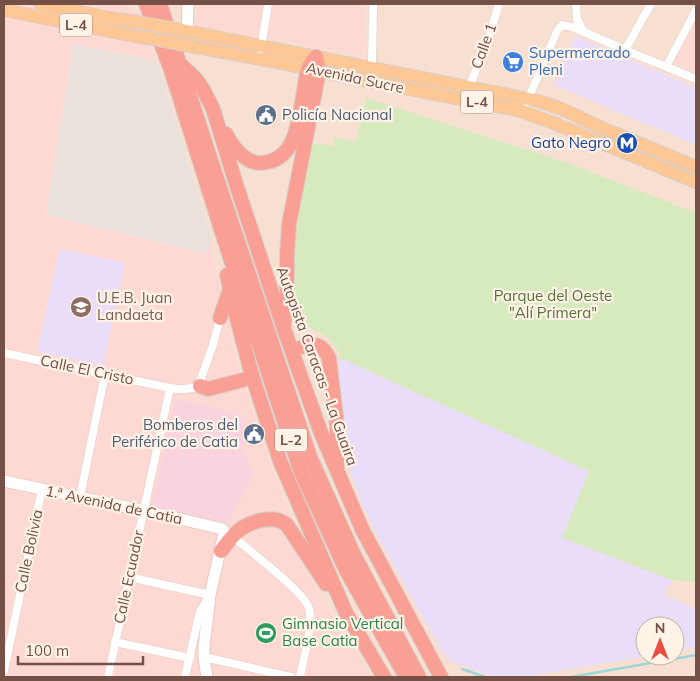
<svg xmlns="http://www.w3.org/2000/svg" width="700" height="681" font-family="Mulish,sans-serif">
  <rect width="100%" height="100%" fill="#fdede0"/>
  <path fill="#f7e0d1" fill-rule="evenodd" d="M 129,4 L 259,4 L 365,56 L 364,4 L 696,4 L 696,13 L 674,61 L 696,72 L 696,677 L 372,677 L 329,609 L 286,533 L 291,517 L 266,450 L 238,364 L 212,249 L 154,50 L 144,13 L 132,10 ZM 645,626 L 675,626 L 675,656 L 645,656 Z"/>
  <g fill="#fed9d3">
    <path d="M 4,4 L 129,4 L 132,10 L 143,13 L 212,249 L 238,364 L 266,450 L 291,517 L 286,533 L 329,609 L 372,677 L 4,677 Z"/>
    <path d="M 197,4 L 364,4 L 365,56 L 196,26 Z"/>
    <path d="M 696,13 L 696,72 L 674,61 Z"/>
  </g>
  <path fill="#ebe1dc" d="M 73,44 L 157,61 L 212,241 L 206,254 L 46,215 Z"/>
  <g fill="#eaddf9">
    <path d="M 575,36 L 696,88 L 696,145 L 554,85 Z"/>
    <path d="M 60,249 L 125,263 L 103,366 L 37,351 Z"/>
    <path d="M 340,358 L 590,471 L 562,538 L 672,580 L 664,595 L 696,609 L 696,647 L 675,651 L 675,626 L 645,626 L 645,656 L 647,656 L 524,677 L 493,677 L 450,661 L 442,651 L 377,535 L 361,501 L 350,471 L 347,456 L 340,383 Z"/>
  </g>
  <path fill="#fbd3de" d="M 175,399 L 216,408 L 247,418 L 242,449 L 254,475 L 227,525 L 151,507 Z"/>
  <path fill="#d7eabe" d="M 366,98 L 565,162 L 696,213 L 696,582 L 672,580 L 562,538 L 589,471 L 340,358 L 340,354 L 328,337 L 296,320 L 292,285 L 295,233 L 301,192 L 312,143 L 333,146 L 334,137 L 356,142 Z"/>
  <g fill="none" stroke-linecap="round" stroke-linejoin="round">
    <g stroke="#9ad8d8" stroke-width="2.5">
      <path d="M 462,669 L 485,677"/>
      <path d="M 571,677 L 696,655"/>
    </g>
    <g stroke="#e3cabf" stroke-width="9">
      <g id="street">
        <path d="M 576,4 L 577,19 L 584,32"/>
        <path d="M 261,49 L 268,4"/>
        <path d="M 625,50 L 651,4"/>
        <path d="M 666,67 L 696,10"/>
        <path d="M 372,68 L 373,4"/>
        <path d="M 469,88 L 490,33 L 499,4"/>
        <path d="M 527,102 L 557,31 L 562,25 L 573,27 L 625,50 L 696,79"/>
        <path d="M 4,353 L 170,388 C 181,390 189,390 200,386 L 200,381 L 213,345 L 220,318"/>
        <path d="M 80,497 L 105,374"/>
        <path d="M 233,537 C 248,549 305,593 309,608 C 314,625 303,659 300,677"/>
        <path d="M 129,577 L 210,595 L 200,611 L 185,677"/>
        <path d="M 115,642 L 190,658"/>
        <path d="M 204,657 L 291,677"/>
        <path d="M 4,671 L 42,489"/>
        <path d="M 108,677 L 170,388"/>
      </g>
    </g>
    <g stroke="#e8c9bb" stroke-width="13">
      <g id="secondary">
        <path d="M 187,32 L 188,4"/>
        <path d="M 4,481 L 163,515 L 223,529 L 224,533 L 210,595 L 204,647 L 204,657 L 207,677"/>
      </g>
    </g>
    <g stroke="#d8cecb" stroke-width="14">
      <g id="primary">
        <path d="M 40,4 L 110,18 L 131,21"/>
        <path d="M 4,10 L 139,37 L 149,38"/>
        <path d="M 181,30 L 538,101 L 562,109 L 595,125 L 696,167"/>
        <path d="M 196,47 L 308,68 L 327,73 L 517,110 L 551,122 L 696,182"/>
      </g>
    </g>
    <g stroke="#d8cecb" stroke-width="16">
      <g id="highway">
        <path d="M 146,4 L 171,70 L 226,245 L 301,472 L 346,570 L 406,677"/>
        <path d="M 160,4 L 217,179 L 310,457 L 354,555 L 419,677"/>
        <path d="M 179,63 L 196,79 L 203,89 L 213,109 L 237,187 L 284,329 L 321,433 L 362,529 L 441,677"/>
        <path d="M 226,134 C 232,146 244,162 259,163 C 299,163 299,114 305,85 C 306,79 306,72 309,67 C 311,63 313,60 316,57"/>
        <path d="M 227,275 L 237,319 L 251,372 L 280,461 L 346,613 L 384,677"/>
        <path d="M 220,318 L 230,289"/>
        <path d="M 284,323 L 287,290 L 287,255 L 289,224 L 319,71 L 316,57"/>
        <path d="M 302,347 C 316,343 322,344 329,358 L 337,425 L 337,465"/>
        <path d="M 200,386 L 208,389 L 243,380"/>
        <path d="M 221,551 C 227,543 234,533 242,528 C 253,521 273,515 284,523 C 286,524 288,526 289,528 L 326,584"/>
      </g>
    </g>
    <use href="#street" stroke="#fff" stroke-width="8"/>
    <use href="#secondary" stroke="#fff" stroke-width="11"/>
    <use href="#primary" stroke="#fec796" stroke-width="12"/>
    <use href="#highway" stroke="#f99f94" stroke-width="14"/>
    <g stroke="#d8cecb" stroke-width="14" stroke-linecap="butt">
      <g id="primary-bridge">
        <path d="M 131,21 L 181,30"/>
        <path d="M 149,38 L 196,47"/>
      </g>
    </g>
    <use href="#primary-bridge" stroke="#fec796" stroke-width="12"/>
  </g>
  <defs>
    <g id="supermarket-disc" transform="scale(1.125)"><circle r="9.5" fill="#3f7fe0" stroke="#fff2e7"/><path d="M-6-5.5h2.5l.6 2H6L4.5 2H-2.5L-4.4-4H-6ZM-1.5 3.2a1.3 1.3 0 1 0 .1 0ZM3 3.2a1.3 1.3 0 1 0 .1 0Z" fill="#fff"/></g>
    <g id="civic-disc" transform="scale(1.125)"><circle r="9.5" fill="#5c6f8a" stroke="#fff2e7"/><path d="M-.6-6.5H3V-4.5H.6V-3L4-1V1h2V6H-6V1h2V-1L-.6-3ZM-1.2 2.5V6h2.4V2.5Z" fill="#fff"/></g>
    <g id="metro-disc" transform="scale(1.125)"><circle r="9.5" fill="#1a4fb4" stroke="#fff2e7"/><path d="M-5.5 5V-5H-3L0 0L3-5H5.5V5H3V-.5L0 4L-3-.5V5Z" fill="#fff"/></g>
    <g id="school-disc" transform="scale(1.125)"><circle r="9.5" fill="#8d6e63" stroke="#fff2e7"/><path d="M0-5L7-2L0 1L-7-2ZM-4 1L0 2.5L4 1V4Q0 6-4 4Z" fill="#fff"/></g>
    <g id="stadium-disc" transform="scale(1.125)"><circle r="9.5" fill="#2e9e5b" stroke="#fff2e7"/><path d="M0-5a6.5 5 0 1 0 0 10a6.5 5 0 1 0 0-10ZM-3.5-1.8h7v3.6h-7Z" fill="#fff"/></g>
  </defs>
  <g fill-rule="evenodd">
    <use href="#supermarket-disc" x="513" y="62"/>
    <use href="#civic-disc" x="266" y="115"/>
    <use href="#metro-disc" x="627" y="143"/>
    <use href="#school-disc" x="81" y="307"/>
    <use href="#civic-disc" x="254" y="434"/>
    <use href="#stadium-disc" x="266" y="633"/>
  </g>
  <g text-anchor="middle" stroke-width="4.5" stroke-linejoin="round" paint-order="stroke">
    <g fill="#fff2e7" stroke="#9e8177" stroke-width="1">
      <rect x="60" y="13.5" width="32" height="23" rx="4"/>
      <rect x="461" y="90.5" width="32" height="23" rx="4"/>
      <rect x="275" y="428.5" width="32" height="23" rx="4"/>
    </g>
    <g font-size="14" font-weight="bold" fill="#745047">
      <text x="76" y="30">L-4</text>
      <text x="477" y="107">L-4</text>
      <text x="291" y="445">L-2</text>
    </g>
    <g font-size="15" fill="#745047" stroke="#fff2e7">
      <text transform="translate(484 46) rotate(-70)" y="5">Calle 1</text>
      <text transform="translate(355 78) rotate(12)" y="5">Avenida Sucre</text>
      <text transform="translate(317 366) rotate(70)" y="5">Autopista Caracas - La Guaira</text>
      <text transform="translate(87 370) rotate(12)" y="5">Calle El Cristo</text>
      <text transform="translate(114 505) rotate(12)" y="5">1.ª Avenida de Catia</text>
      <text transform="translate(29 551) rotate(-78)" y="5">Calle Bolivia</text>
      <text transform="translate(129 577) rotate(-78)" y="5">Calle Ecuador</text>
    </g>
    <g font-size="15" fill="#366cbe" stroke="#fff2e7" text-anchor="start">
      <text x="529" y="58">Supermercado<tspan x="529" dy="17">Pleni</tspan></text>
    </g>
    <g font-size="15" fill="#4e5e75" stroke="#fff2e7" text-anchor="start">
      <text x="282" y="120">Policía Nacional</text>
      <text x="238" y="430" text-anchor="end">Bomberos del<tspan x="238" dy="17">Periférico de Catia</tspan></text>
    </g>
    <g font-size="15" fill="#164399" stroke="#fff2e7" text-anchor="end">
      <text x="611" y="148">Gato Negro</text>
    </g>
    <g font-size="15" fill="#55743c" stroke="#fff2e7">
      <text x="553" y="301">Parque del Oeste<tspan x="553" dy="17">"Alí Primera"</tspan></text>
    </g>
    <g font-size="15" fill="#785e54" stroke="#fff2e7" text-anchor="start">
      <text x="97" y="303">U.E.B. Juan<tspan x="97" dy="17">Landaeta</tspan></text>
    </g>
    <g font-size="15" fill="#27864d" stroke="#fff2e7" text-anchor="start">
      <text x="282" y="629">Gimnasio Vertical<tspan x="282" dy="17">Base Catia</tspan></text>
    </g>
  </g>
  <rect width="700" height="681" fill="none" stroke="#745047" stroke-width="10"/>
  <g transform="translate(660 641)"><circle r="24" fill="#fff2e7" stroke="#c7b1a7"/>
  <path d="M0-4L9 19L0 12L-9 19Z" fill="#eb4c40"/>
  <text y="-8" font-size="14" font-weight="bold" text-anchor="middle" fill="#745047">N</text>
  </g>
  <path d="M18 656v8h125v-8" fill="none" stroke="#745047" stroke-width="2.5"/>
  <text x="25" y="656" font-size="15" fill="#745047" stroke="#fff2e7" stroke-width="4" paint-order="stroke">100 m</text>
</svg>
